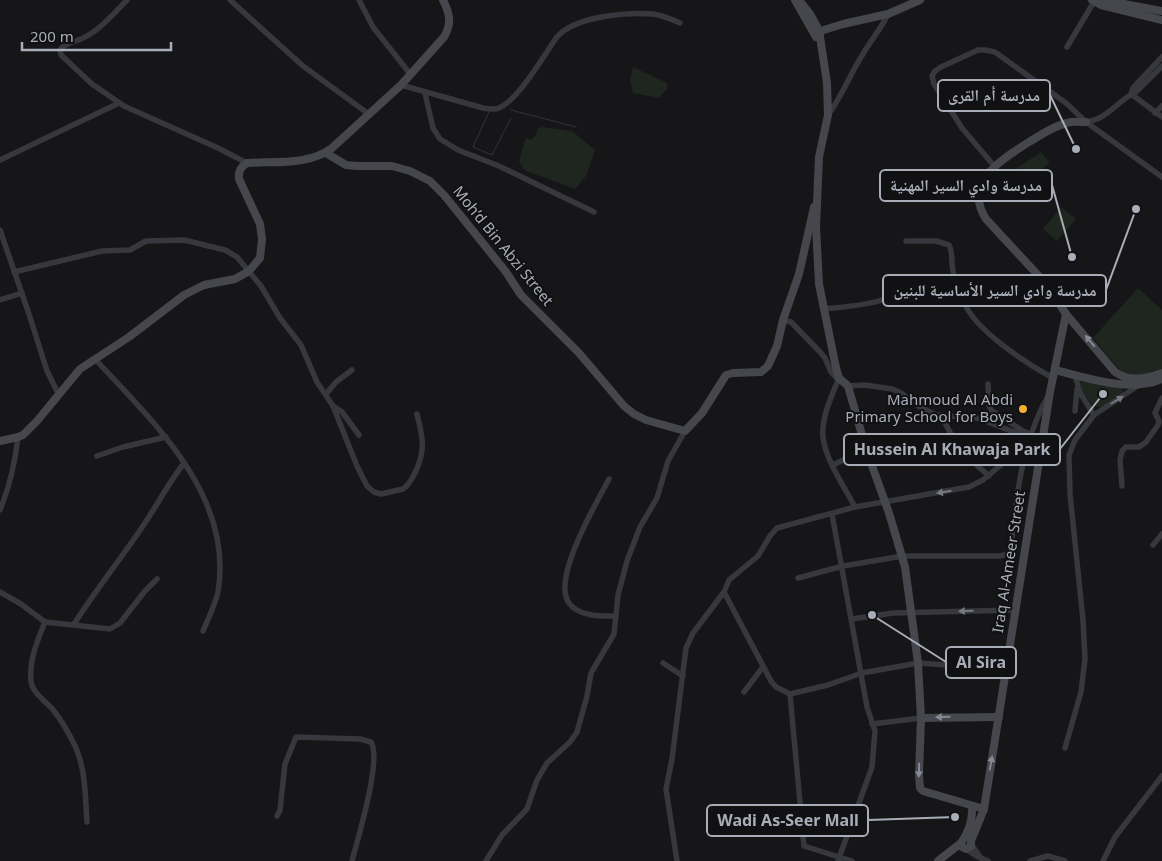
<svg xmlns="http://www.w3.org/2000/svg" width="1162" height="861" font-family="'Noto Sans','Noto Naskh Arabic',sans-serif">
  <rect width="100%" height="100%" fill="#161618"/>
  <g fill="#1e261f">
    <path d="M 633,67 L 667,83 L 667,89 L 659,98 L 633,93 L 630,80 Z"/>
    <path d="M 542,127 L 572,131 L 595,150 L 586,176 L 575,189 L 524,170 L 519,161 L 526,138 L 531,140 L 536,135 L 537,129 Z"/>
    <path d="M 1041,152 L 1050,163 L 1025,181 L 1017,168 Z"/>
    <path d="M 1061,207 L 1076,219 L 1057,241 L 1043,229 Z"/>
    <path d="M 1138,288 L 1162,310 L 1162,369 C 1151,374 1135,379 1124,373 C 1117,369 1099,345 1093,338 Z"/>
    <path d="M 1081,380 L 1122,387 L 1123,393 L 1101,407 L 1093,406 L 1082,392 L 1080,381 Z"/>
  </g>
  <g fill="none" stroke-linecap="round" stroke-linejoin="round">
    <g stroke="#2c353c" stroke-width="1">
      <path d="M 511,110 L 576,127"/>
      <path d="M 489,112 L 473,147 L 492,155 L 511,118"/>
    </g>
    <g stroke="#37383d" stroke-width="5.5">
      <path d="M 127,0 C 114,13 101,29 85,37 C 77,42 65,42 60,50 L 61,55 L 92,84 L 124,106 L 218,148 L 247,163"/>
      <path d="M 230,0 L 303,66 L 370,115"/>
      <path d="M 359,0 L 373,27 L 411,75"/>
      <path d="M 1067,47 L 1095,0"/>
      <path d="M 401,85 L 483,108 C 488,109 494,110 499,108 C 518,100 544,56 556,38 C 574,16 626,12 653,14 C 662,15 671,19 680,23"/>
      <path d="M 425,93 L 433,128 L 440,139 L 458,150 L 499,166 L 594,212"/>
      <path d="M 1131,94 L 1133,88 L 1162,57"/>
      <path d="M 1131,94 L 1162,117"/>
      <path d="M 1155,113 L 1162,106"/>
      <path d="M 828,115 C 842,96 850,74 863,54 C 871,40 881,29 888,14"/>
      <path d="M 1086,122 C 1108,119 1118,100 1136,92 L 1162,66"/>
      <path d="M 0,160 L 119,103"/>
      <path d="M 995,167 L 962,128 L 934,84 L 932,76 L 935,71 L 941,67 L 978,50 L 985,50 L 995,52 L 1066,103 L 1086,122 L 1162,177"/>
      <path d="M 921,172 L 982,183"/>
      <path d="M 899,189 L 978,199"/>
      <path d="M 0,230 L 29,314 L 47,371 L 59,395"/>
      <path d="M 906,241 L 936,241 L 949,245 C 953,252 951,262 953,271 C 955,281 960,291 963,300 C 973,329 1027,364 1053,378"/>
      <path d="M 14,272 L 102,251 L 130,250 L 146,241 L 184,240 L 225,250 L 237,257 L 261,286 L 280,318 L 301,345 L 317,382 L 333,406 L 357,466 L 367,486 L 374,492 L 381,494 L 403,489 C 409,485 412,479 415,473 C 426,450 423,438 417,414"/>
      <path d="M 0,300 L 22,293"/>
      <path d="M 823,309 C 843,307 863,306 882,300 C 890,298 894,291 901,287 C 916,278 939,278 955,279"/>
      <path d="M 783,320 L 791,322 L 820,352 L 825,358 L 831,372 L 838,380"/>
      <path d="M 96,360 C 154,423 234,496 218,592 C 215,605 208,619 203,631"/>
      <path d="M 1075,375 L 1080,393 L 1094,415"/>
      <path d="M 839,378 C 832,395 821,418 823,437 C 825,459 845,488 855,507"/>
      <path d="M 988,384 L 989,405 L 991,410 L 1023,431 L 1031,434"/>
      <path d="M 848,386 L 865,385 L 892,389 L 901,393 L 920,407 L 936,415 L 977,418 L 1030,438"/>
      <path d="M 326,394 L 336,382 L 352,370"/>
      <path d="M 333,406 L 342,412 L 359,435"/>
      <path d="M 1075,411 L 1077,389"/>
      <path d="M 942,416 C 952,441 969,459 989,476"/>
      <path d="M 97,456 L 123,447 L 166,437"/>
      <path d="M 833,465 L 866,449"/>
      <path d="M 609,479 C 597,502 551,579 569,603 C 579,617 601,616 616,616"/>
      <path d="M 1122,486 L 1120,460 L 1122,451 L 1126,447 L 1139,447 L 1146,442 L 1158,425 L 1159,421 L 1155,413 L 1162,398"/>
      <path d="M 0,510 C 10,486 15,463 18,437"/>
      <path d="M 832,514 L 867,707 L 875,731 L 872,767 L 838,861"/>
      <path d="M 1153,545 L 1162,534"/>
      <path d="M 798,578 L 843,566 L 903,556 L 1000,556 L 1008,554 L 1011,548 C 1016,497 1022,442 1048,396"/>
      <path d="M 0,592 L 21,604 L 45,622 L 110,629 L 120,623 L 145,591 L 157,579"/>
      <path d="M 852,619 L 893,613 L 1015,610"/>
      <path d="M 45,622 C 37,641 29,661 31,681 C 32,693 47,702 54,711 C 61,720 67,730 72,740 C 86,765 85,794 87,822"/>
      <path d="M 74,624 C 95,591 119,561 141,529 C 156,507 168,484 184,463"/>
      <path d="M 663,663 L 683,676"/>
      <path d="M 744,692 L 763,667"/>
      <path d="M 790,694 L 776,687 L 771,681 L 724,592 L 729,580 L 758,556 L 770,536 L 777,528 L 855,507 L 969,487 L 983,480 L 1029,441"/>
      <path d="M 790,694 L 828,685 L 862,673 L 918,663 L 1007,669"/>
      <path d="M 790,694 L 804,846 L 852,861"/>
      <path d="M 872,724 L 921,718"/>
      <path d="M 1065,748 L 1081,692 L 1085,659 L 1083,620 L 1070,494 L 1069,455 L 1075,440 L 1094,415 L 1139,385"/>
      <path d="M 277,816 L 280,810 L 285,764 L 296,737 L 360,739 L 371,742 C 382,759 358,838 352,861"/>
      <path d="M 971,844 L 981,858"/>
      <path d="M 966,849 L 976,856 L 988,861"/>
      <path d="M 486,861 L 502,835 L 527,809 L 537,780 L 547,763 L 570,742 L 577,732 L 587,696 L 591,673 L 614,634 L 618,595 L 627,561 L 640,527 L 657,498 L 668,461 L 685,431"/>
      <path d="M 677,861 L 666,789 L 672,759 L 686,648 L 693,633 L 724,592"/>
      <path d="M 1030,861 L 1048,856 L 1065,861"/>
      <path d="M 1103,861 L 1115,837 L 1162,776"/>
    </g>
    <g stroke="#45474d" stroke-width="8">
      <path d="M 795,0 L 816,37"/>
      <path d="M 799,0 L 810,14 L 819,30 L 827,83 L 828,115 L 819,157 L 816,226 L 819,284 L 836,368 L 839,378 L 848,386 L 866,449 L 889,513 L 905,567 L 918,663 L 921,718 L 919,775 L 920,788 L 923,791 L 984,809"/>
      <path d="M 1092,0 L 1101,5 L 1162,20"/>
      <path d="M 1103,0 L 1162,11"/>
      <path d="M 814,33 L 843,24 L 888,14 L 920,0"/>
      <path d="M 1086,122 C 1080,122 1073,121 1067,123 C 1053,126 1041,135 1029,142 C 1003,159 962,182 986,219 L 1047,285 L 1066,314 L 1115,372 C 1129,382 1147,379 1162,373"/>
      <path d="M 326,153 L 346,165 L 357,166 L 392,166 L 410,171 L 430,181 L 444,195 L 461,216 L 506,272 L 521,295 L 579,353 L 624,406 L 634,414 L 646,420 L 685,431 L 702,413 L 726,375 L 733,373 L 761,372 L 768,366 L 777,346 L 783,320 L 799,274 L 814,207"/>
      <path d="M 1055,370 C 1087,378 1131,393 1162,379"/>
      <path d="M 0,441 L 18,437 L 23,435 L 37,421 L 80,369 L 129,337 L 184,295 L 204,285 L 235,279 L 249,271 L 260,258 L 262,239 L 260,224 L 239,179 C 238,172 240,167 247,163 C 275,161 308,166 332,148 L 401,85 L 444,37 C 452,23 450,14 443,0"/>
      <path d="M 921,718 L 999,717"/>
      <path d="M 972,806 C 973,819 968,833 961,843 L 962,847 L 966,849 L 971,846 L 971,841 L 984,809 L 1050,392 L 1066,314"/>
      <path d="M 938,861 L 961,843"/>
    </g>
  </g>
  <defs><path id="oneway-solid" d="M-6-.8H1V-3.2L6.5 0L1 3.2V.8H-6Z" transform="scale(1.25)"/></defs>
  <g fill="#858993">
    <use href="#oneway-solid" transform="translate(1090 341) rotate(-130)"/>
    <use href="#oneway-solid" transform="translate(943 717) rotate(178)"/>
    <use href="#oneway-solid" transform="translate(991 763) rotate(-80)"/>
    <use href="#oneway-solid" transform="translate(919 770) rotate(91)"/>
  </g>
  <g fill="#757881">
    <use href="#oneway-solid" transform="translate(1117 400) rotate(-32)"/>
    <use href="#oneway-solid" transform="translate(944 492) rotate(171)"/>
    <use href="#oneway-solid" transform="translate(966 611) rotate(178)"/>
  </g>
  <circle fill="#f2b134" stroke="#111113" stroke-width="2" cx="1023" cy="409" r="5"/>
  <g text-anchor="middle" stroke-width="4" stroke-linejoin="round" paint-order="stroke">
    <g font-size="15" fill="#a8adb8" stroke="#111113">
      <text transform="translate(503 246) rotate(51)" y="5">Moh’d Bin Abzi Street</text>
      <text transform="translate(1009 562) rotate(-81)" y="5">Iraq Al-Ameer Street</text>
    </g>
    <g font-size="15" fill="#a8adb8" stroke="#111113" text-anchor="end">
      <text x="1013" y="405">Mahmoud Al Abdi<tspan x="1013" dy="17">Primary School for Boys</tspan></text>
    </g>
  </g>
  <path fill="none" stroke="#a8adb8" stroke-width="2" d="M1076 149L1050 95M1072 257L1052 185M1136 209L1106 290M1103 394L1060 449M872 615L946 662M955 817L868 820"/>
  <g fill="#a8adb8" stroke="#111113" stroke-width="2">
    <circle cx="1076" cy="149" r="5"/>
    <circle cx="1072" cy="257" r="5"/>
    <circle cx="1136" cy="209" r="5"/>
    <circle cx="1103" cy="394" r="5"/>
    <circle cx="872" cy="615" r="5"/>
    <circle cx="955" cy="817" r="5"/>
  </g>
  <g fill="#111113" stroke="#a8adb8" stroke-width="2">
    <rect x="938" y="80" width="112" height="31" rx="5"/>
    <rect x="880" y="170" width="172" height="31" rx="5"/>
    <rect x="883" y="275" width="223" height="31" rx="5"/>
    <rect x="844" y="434" width="216" height="31" rx="5"/>
    <rect x="946" y="647" width="70" height="31" rx="5"/>
    <rect x="707" y="805" width="161" height="31" rx="5"/>
  </g>
  <g font-size="16" text-anchor="middle" font-weight="bold" fill="#a8adb8">
    <text x="994" y="101">مدرسة أم القرى</text>
    <text x="966" y="191">مدرسة وادي السير المهنية</text>
    <text x="995" y="296">مدرسة وادي السير الأساسية للبنين</text>
    <text x="952" y="455">Hussein Al Khawaja Park</text>
    <text x="981" y="668">Al Sira</text>
    <text x="788" y="826">Wadi As-Seer Mall</text>
  </g>
  <path d="M22 42v8h149v-8" fill="none" stroke="#a8adb8" stroke-width="2.5"/>
  <text x="30" y="42" font-size="15" fill="#a8adb8" stroke="#111113" stroke-width="4" paint-order="stroke">200 m</text>
</svg>
